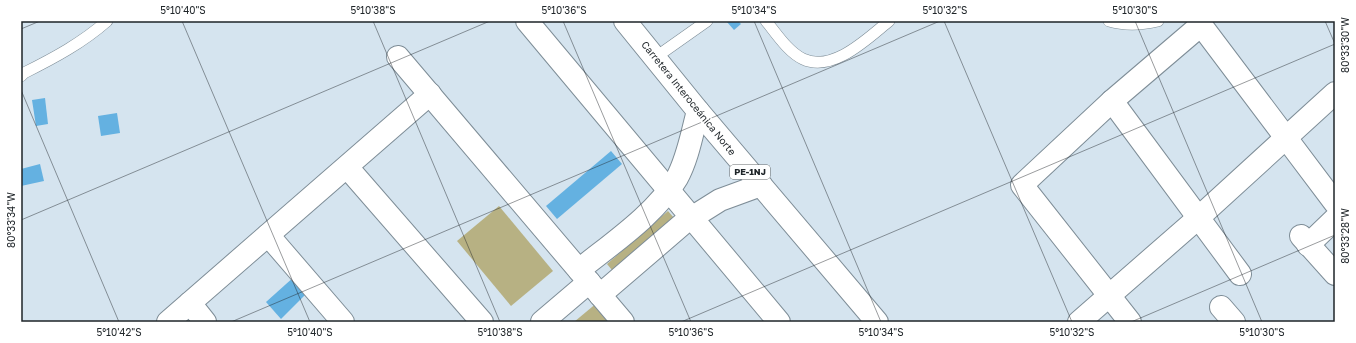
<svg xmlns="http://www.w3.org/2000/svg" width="1356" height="343" font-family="'Golos Text',sans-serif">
  <rect width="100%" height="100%" fill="#d5e4ef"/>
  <g fill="#b7b183">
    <path d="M 499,206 L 553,271 L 511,306 L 457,241 Z"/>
    <path d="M 668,211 L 674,218 L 612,270 L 607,264 Z"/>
    <path d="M 598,302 L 615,322 L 574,322 Z"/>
  </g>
  <g fill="#64b1e1">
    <path d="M 728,21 L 738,21 L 741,24 L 734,30 L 727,22 Z"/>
    <path d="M 45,98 L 48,124 L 36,126 L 32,100 Z"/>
    <path d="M 117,113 L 120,133 L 101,136 L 98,116 Z"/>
    <path d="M 611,151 L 622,164 L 557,219 L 546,206 Z"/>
    <path d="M 40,164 L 44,181 L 21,186 L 21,169 Z"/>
    <path d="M 295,276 L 309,291 L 281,319 L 266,302 Z"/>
  </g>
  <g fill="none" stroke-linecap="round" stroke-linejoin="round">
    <g stroke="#7e8d97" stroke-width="12">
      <g id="lane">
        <path d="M 766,21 C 776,33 788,52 803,59 C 833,73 868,38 889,21"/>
        <path d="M 1109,21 C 1126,26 1141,25 1158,21"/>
        <path d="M 656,57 L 707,21"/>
        <path d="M 21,76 L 24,73 C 54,58 82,43 107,21"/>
      </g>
    </g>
    <g stroke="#7e8d97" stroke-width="24">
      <g id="street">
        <path d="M 527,21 L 779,322"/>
        <path d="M 1198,21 L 1335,203"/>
        <path d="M 398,57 L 623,322"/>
        <path d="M 1112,101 L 1240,274"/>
        <path d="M 347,167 L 482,322"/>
        <path d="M 268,235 L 343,322"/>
        <path d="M 1301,236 L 1335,274"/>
        <path d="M 1308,245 L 1335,219"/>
        <path d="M 579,270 C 611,244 656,214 677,178 C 688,158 692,133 698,111"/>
        <path d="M 600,295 L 685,222 L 720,200 L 761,185"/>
        <path d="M 190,303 L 205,322"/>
        <path d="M 1221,307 L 1234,322"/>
        <path d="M 168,322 L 430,94"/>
        <path d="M 542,322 L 589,282"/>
        <path d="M 1079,322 L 1197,219 L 1335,93"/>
        <path d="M 1130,322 L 1022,185 L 1112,101 L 1201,25"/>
      </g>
    </g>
    <g stroke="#7e8d97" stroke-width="24">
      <path id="highway" d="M 625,21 L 698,111 L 877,322"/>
    </g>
    <use href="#lane" stroke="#fff" stroke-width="11"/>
    <use href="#street" stroke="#fff" stroke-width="22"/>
    <use href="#highway" stroke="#fff" stroke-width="22"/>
  </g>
  <path fill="none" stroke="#1e2428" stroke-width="1" stroke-opacity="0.45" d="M 182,21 L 310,322M 373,21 L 500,322M 563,21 L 691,322M 754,21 L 881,322M 944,21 L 1072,322M 1135,21 L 1262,322M 1325,21 L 1335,44M 21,29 L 40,21M 21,90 L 119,322M 21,220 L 490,21M 231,322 L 940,21M 681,322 L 1335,44M 1131,322 L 1335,235"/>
  <g text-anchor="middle" stroke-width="4" stroke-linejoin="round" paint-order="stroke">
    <rect fill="#fff" stroke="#626668" stroke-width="1" x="730" y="165" width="40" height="14" rx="3"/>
    <g font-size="9" font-weight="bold" fill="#1e2428">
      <text x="750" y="175">PE-1NJ</text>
    </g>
    <g font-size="10" fill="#1e2428" stroke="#fff">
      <text transform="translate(689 98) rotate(51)" y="4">Carretera Interoceánica Norte</text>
    </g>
  </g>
  <rect width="1356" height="343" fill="none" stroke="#ffffff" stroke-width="44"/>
  <rect x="22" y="22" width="1312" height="299" fill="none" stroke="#1e2428" stroke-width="1.5"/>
  <g font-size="10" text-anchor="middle" fill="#1e2428">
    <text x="183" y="14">5°10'40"S</text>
    <text x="373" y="14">5°10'38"S</text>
    <text x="564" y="14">5°10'36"S</text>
    <text x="754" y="14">5°10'34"S</text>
    <text x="945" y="14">5°10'32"S</text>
    <text x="1135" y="14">5°10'30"S</text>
    <text transform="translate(1345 45) rotate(-90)" y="4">80°33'30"W</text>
    <text transform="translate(11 220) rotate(-90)" y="4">80°33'34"W</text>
    <text transform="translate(1345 236) rotate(-90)" y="4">80°33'28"W</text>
    <text x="119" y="336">5°10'42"S</text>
    <text x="310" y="336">5°10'40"S</text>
    <text x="500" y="336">5°10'38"S</text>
    <text x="691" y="336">5°10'36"S</text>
    <text x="881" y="336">5°10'34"S</text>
    <text x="1072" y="336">5°10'32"S</text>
    <text x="1262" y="336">5°10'30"S</text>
  </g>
</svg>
